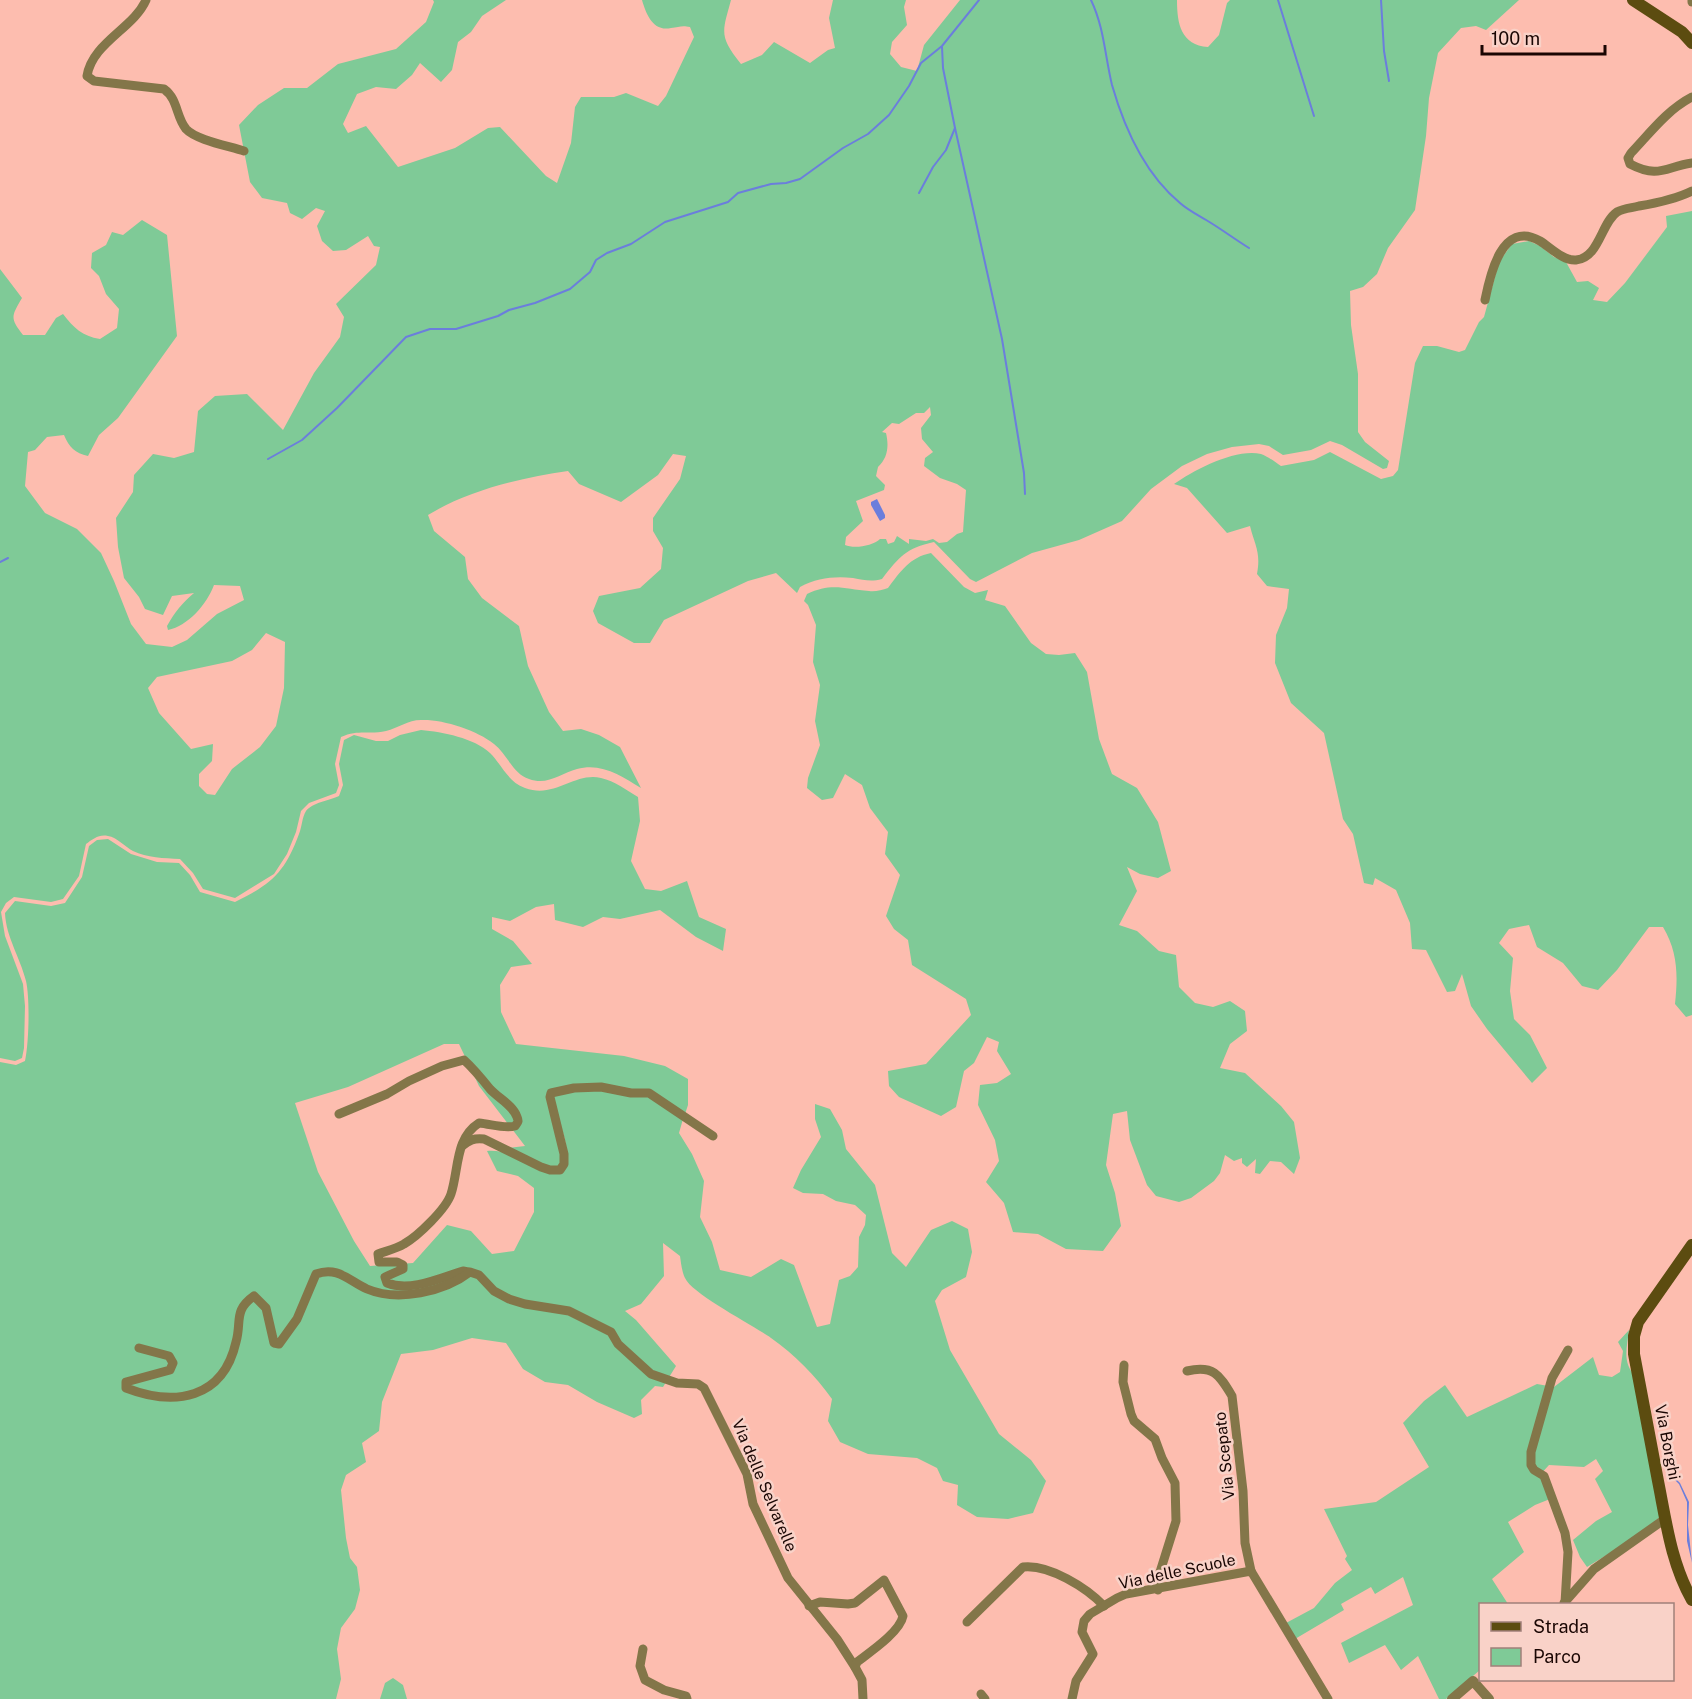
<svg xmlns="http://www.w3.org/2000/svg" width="1692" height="1699" font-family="'Public Sans',sans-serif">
  <rect width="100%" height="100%" fill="#fdbdaf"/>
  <g fill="#7fca97" fill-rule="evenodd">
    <path d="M 433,0 L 506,0 L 482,16 L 471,32 L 458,42 L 452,70 L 441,82 L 420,63 L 412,75 L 396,89 L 376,87 L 357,94 L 343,124 L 348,133 L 366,126 L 398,167 L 455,148 L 488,128 L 500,127 L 546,176 L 557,183 L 571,143 L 575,107 L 581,97 L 614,97 L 626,93 L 658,106 L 666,96 L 694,37 L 690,27 C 682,25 679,27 671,28 C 653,32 646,14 642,0 L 731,0 C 722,33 719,36 741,64 L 762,55 L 774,42 L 810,63 L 828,50 L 835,48 L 829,18 L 833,0 L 906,0 L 904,7 L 907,25 L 892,42 L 890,54 L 901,67 L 917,71 L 924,45 L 960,0 L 1177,0 C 1177,24 1181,45 1208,47 L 1219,35 L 1227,3 L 1230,0 L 1519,0 L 1486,30 L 1476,26 L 1461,28 L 1438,53 L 1429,98 L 1426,136 L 1415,210 L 1388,248 L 1377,274 L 1363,287 L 1350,291 L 1351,325 L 1358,374 L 1358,432 L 1365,442 L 1389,461 L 1387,468 L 1383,469 L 1342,445 L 1330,441 L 1311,450 L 1283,455 L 1269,446 L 1259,444 L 1232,447 L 1207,454 L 1182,466 L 1151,489 L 1122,521 L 1079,540 L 1032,553 L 976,582 L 970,579 L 934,542 C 906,548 899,557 882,579 C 871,582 864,580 853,578 C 834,576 817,578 800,587 L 797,593 L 776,573 L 748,581 L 664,620 L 650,643 L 634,643 L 598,623 L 593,611 L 599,596 L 640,588 L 661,569 L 663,548 L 653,531 L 653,518 L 680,479 L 686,456 L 673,454 L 658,475 L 621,502 L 579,484 L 568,471 C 520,478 469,490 428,515 L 434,531 L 465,557 L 468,579 L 482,598 L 519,626 L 528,666 L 549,712 L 563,731 L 581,729 L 599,735 L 620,747 L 641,788 C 622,776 601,762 577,769 C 561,773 548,786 529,779 C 513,774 507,754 494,744 C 477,730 442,719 421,720 C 408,720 398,728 386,731 C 370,735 359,729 341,737 L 335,764 L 339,785 L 336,793 L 309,803 L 301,811 L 296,832 L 287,854 L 274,874 L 235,898 L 203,889 L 193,873 L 180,859 C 164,858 147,858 133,851 C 125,847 117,837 108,836 C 99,834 93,839 86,844 L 79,876 L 63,899 L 51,902 L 14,897 L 6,903 L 1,912 L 5,936 L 23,984 L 25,1006 L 24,1048 L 22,1058 L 15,1061 L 0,1058 L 0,269 L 22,298 C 11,317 10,318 23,335 L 45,335 L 56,318 L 63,314 C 74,328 82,336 100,339 L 117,328 L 119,309 L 106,294 L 99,276 L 91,268 L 92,253 L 106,245 L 112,232 L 123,235 L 142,220 L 167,235 L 177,336 L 118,418 L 99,435 L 88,456 C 75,453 69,447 64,435 L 47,437 L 35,450 L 28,452 L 25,486 L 45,513 L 77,529 L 101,553 L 114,581 L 131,624 L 146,644 L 172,647 L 187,640 L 217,614 L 244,600 L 240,586 L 214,585 C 207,604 188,626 168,630 L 167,626 C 175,612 182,603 194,593 L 172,596 L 163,615 L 145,609 L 139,597 L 124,578 L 118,547 L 116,518 L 133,492 L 134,475 L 153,454 L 174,458 L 194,452 L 198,411 L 215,396 L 247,394 L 283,430 L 314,373 L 340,337 L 344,317 L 336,304 L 376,265 L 380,247 L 374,246 L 368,236 L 346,250 L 333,251 L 322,241 L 317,226 L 325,211 L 316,208 L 302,219 L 290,213 L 287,203 L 262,198 L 250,182 L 239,125 L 258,105 L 284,88 L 307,88 L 338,64 L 396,49 L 426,22 L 434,2 ZM 930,407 L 931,415 L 921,428 L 922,439 L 933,452 L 925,458 L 924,466 L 940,478 L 957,484 L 966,490 L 963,532 L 957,534 L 947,542 L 939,543 L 933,539 L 926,541 L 909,539 L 909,544 L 897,536 L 894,542 L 888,544 L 886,539 L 880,539 C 873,546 854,549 845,545 L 846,537 L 863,521 L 856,501 L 884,490 L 885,485 L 876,476 L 878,467 C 888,458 889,446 886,433 L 882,432 L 892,423 L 899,424 L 916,413 L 924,413 ZM 266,633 L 285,642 L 284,688 L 276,726 L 260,747 L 232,769 L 215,795 L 207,794 L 199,786 L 199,774 L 212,761 L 213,744 L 191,749 L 159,713 L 148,688 L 157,677 L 232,661 L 252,650 Z"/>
    <path d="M 1692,211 L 1692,1015 L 1686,1017 L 1675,1004 C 1678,976 1678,952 1663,927 L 1649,927 L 1617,970 L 1598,990 L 1582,986 L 1563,963 L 1537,947 L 1529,925 L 1509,929 L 1499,943 L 1513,958 L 1510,991 L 1514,1019 L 1530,1035 L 1547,1068 L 1532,1083 L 1487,1029 L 1471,1006 L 1462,974 L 1455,991 L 1447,992 L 1426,950 L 1412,949 L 1410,923 L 1396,890 L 1375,878 L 1373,885 L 1364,883 L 1353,834 L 1343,819 L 1324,733 L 1291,703 L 1275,663 L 1276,635 L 1287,608 L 1289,589 L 1267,586 L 1257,574 C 1261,552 1255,546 1250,526 L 1227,533 L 1187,488 L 1174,484 C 1194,470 1236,448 1261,454 C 1267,456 1275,462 1281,466 L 1314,460 L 1330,452 L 1381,479 L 1393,476 L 1398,470 L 1415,363 L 1423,346 L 1437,346 L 1459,352 L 1465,350 L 1479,322 L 1484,317 L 1499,262 L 1512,244 L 1529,241 L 1540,246 L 1554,257 L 1566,262 L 1577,282 L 1588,281 L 1599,288 L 1593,300 L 1607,302 L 1625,283 L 1667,227 L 1666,216 Z"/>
    <path d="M 931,553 L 964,587 L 975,593 L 988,590 L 985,600 L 1005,606 L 1031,643 L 1046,654 L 1059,655 L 1075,653 L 1087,672 L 1099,739 L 1112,774 L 1137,788 L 1158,822 L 1171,871 L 1158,878 L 1140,874 L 1127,867 L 1137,891 L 1119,925 L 1137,931 L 1159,951 L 1176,955 L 1179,987 L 1195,1003 L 1213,1007 L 1230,1001 L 1245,1011 L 1247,1031 L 1230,1044 L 1220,1068 L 1245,1073 L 1281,1106 L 1294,1122 L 1300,1158 L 1294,1174 L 1281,1162 L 1270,1161 L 1260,1174 L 1255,1173 L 1256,1159 L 1247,1167 L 1242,1163 L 1242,1158 L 1234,1161 L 1225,1155 L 1220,1173 L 1214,1181 L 1191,1198 L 1179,1202 L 1156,1196 L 1147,1185 L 1130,1140 L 1127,1111 L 1113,1114 L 1106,1165 L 1115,1193 L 1121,1226 L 1103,1251 L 1066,1249 L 1038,1234 L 1013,1232 L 1004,1203 L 986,1182 L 999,1161 L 995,1140 L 978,1105 L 980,1085 L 997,1083 L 1011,1074 L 997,1051 L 999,1042 L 987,1037 L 974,1063 L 964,1071 L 956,1107 L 941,1116 L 899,1097 L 889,1086 L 888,1071 L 926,1064 L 971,1015 L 966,999 L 912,965 L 908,940 L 894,929 L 886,916 L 900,875 L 885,854 L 888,832 L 870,808 L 862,785 L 845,774 L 833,798 L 822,800 L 807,788 L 808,778 L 820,745 L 815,721 L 820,685 L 813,662 L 816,625 L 808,605 L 804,601 L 807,594 C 831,582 845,589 869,591 C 875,592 882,590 888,588 C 900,572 910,557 931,553 Z"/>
    <path d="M 421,730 C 443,732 474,738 490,753 C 502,765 508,782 525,788 C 555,799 574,772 601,778 C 615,781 626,790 638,797 L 640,821 L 631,861 L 645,889 L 661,891 L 687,881 L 699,917 L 726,929 L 723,951 L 696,937 L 660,910 L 620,919 L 603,917 L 583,927 L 555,920 L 554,904 L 536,907 L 510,921 L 492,917 L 492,929 L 513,941 L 532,964 L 511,967 L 500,985 L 501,1012 L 516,1044 L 624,1056 L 665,1066 L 688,1079 L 688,1105 L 685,1114 L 650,1090 L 631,1090 L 601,1085 L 552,1089 L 549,1092 L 548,1097 C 552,1114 568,1153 558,1167 L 542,1165 L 507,1148 L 525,1146 L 479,1086 L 459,1044 L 444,1044 L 348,1087 L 295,1103 L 318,1172 L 354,1241 L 370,1266 L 413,1263 L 447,1225 L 471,1231 L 492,1254 L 514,1251 L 534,1212 L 534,1188 L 518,1176 L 497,1171 L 487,1151 C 513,1148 533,1173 561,1172 C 577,1148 554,1120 553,1094 L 575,1090 L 601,1090 L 631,1095 L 648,1095 L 683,1119 L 679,1133 L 692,1154 L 704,1181 L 700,1217 L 712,1242 L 720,1270 L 751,1277 L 781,1259 L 794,1265 L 817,1327 L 830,1324 L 839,1280 L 850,1276 L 858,1267 L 859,1237 L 865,1225 L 866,1215 L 855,1205 L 836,1201 L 823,1194 L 803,1193 L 793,1188 L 801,1170 L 821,1137 L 815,1119 L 815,1104 L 830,1109 L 842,1130 L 846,1149 L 875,1185 L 892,1253 L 906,1267 L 931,1230 L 952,1221 L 968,1229 L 972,1252 L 966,1277 L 942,1290 L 935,1301 L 950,1350 L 999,1434 L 1031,1460 L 1046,1481 L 1033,1513 L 1008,1519 L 977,1517 L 957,1505 L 958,1485 L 943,1481 L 937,1468 L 917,1458 L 868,1454 L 840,1442 L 828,1421 L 832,1399 C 815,1375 795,1355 771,1338 C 753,1325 692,1294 685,1278 C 682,1272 681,1263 680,1256 L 663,1243 L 664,1276 L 641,1304 L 625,1311 L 636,1320 L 676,1366 L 663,1387 L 655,1386 L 641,1400 L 642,1414 L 634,1418 L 597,1402 L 568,1385 L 545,1382 L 523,1369 L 506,1343 L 472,1338 L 433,1350 L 401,1354 L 382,1402 L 379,1431 L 362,1443 L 366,1462 L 346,1475 L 341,1490 L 346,1538 L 350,1558 L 357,1567 L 360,1590 L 355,1609 L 341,1628 L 337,1649 L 341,1679 L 336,1699 L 0,1699 L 0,1062 L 16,1065 L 25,1061 C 29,1043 30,998 26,981 C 20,957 6,937 5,913 L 15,901 L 51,906 L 65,903 L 82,877 L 89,846 L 97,840 L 108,839 L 131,854 L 157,862 L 179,863 L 190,875 L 200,892 L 235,902 C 272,884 285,872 299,834 C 302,827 302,817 306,811 C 312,803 330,800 339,796 L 343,785 L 339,764 L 344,740 L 354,735 L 376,741 L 388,741 L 400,735 Z"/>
    <path d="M 1629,1330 C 1627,1348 1622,1362 1635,1376 L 1660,1517 L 1633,1539 L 1587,1567 L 1580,1557 L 1573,1540 L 1596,1521 L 1612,1512 L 1595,1479 L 1603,1471 L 1596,1459 L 1584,1467 L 1549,1465 L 1539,1476 L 1543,1479 L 1550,1499 L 1535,1505 L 1508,1522 L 1524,1552 L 1492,1579 L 1508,1604 L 1480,1604 L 1480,1670 L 1446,1699 L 1439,1699 L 1418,1656 L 1401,1670 L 1385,1645 L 1349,1663 L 1341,1643 L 1413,1605 L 1403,1577 L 1375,1594 L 1371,1587 L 1341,1604 L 1344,1610 L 1295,1639 L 1286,1623 L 1314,1608 L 1335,1583 L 1352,1570 L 1345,1559 L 1347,1556 L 1324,1509 L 1376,1502 L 1429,1467 L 1403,1423 L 1424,1401 L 1445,1385 L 1467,1417 L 1537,1384 L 1554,1387 L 1593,1357 L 1599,1375 L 1612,1377 L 1620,1372 L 1623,1351 L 1618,1342 Z"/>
    <path d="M 393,1678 L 403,1685 L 407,1699 L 380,1699 L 385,1683 Z"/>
  </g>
  <g fill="#6b7edc">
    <path d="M 877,499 L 885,515 L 885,518 L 880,521 L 871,505 L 871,502 Z"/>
    <path d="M 1665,1462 L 1672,1475 L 1680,1483 L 1689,1502 L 1688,1525 L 1692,1563 L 1687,1541 L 1687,1502 L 1679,1484 L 1672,1477 L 1664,1463 Z"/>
  </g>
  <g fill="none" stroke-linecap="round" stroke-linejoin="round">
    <g stroke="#6b7edc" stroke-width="2">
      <path d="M 1091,0 C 1104,27 1105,56 1112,85 C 1124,127 1145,174 1180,203 C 1189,211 1200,216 1211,223 C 1224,231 1236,240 1249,248"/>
      <path d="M 1278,0 L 1314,116"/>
      <path d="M 1381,0 L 1384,51 L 1389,81"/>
      <path d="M 942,47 L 943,68 L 955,128 L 1002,339 L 1024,473 L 1025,494"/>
      <path d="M 919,193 L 933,167 L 946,150 L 955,128"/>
      <path d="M 268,459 L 302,440 L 337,408 L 406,337 L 430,329 L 456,329 L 498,316 L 509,310 L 535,303 L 570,289 L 590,272 L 596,260 L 607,253 L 631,244 L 665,222 L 728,202 L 738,193 L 771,184 L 786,183 L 800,179 L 843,148 L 868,134 L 889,115 L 909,86 L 921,63 L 942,46 L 979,0"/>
      <path d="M 0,562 L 8,558"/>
    </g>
    <g stroke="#837649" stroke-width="9">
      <path d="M 146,0 C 134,28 92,43 87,76 L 94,81 L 164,89 C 178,99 176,117 186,129 C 196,140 229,146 244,151"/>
      <path d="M 1692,0 L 1692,2"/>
      <path d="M 1692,97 C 1667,110 1650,133 1631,153 L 1628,158 L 1630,164 C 1659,179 1665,167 1692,163"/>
      <path d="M 1485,300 C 1490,275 1502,219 1540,241 C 1550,247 1563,261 1576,260 C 1599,258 1601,223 1617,212 C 1624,208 1632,208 1639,206 C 1657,203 1676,199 1692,191"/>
      <path d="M 339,1114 L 387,1094 L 409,1081 L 442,1066 L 464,1060 C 474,1069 482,1079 490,1089 C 498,1098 513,1105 517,1117 C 519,1122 518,1122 515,1126 C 504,1129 491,1124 479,1123 C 455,1138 459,1169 451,1194 C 446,1209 418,1236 404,1244 C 396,1249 386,1251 378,1254 L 379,1262 L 397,1262 L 403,1265 L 403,1269 L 385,1277 L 387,1283 C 411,1292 440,1278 463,1271 L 468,1272"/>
      <path d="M 462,1146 C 469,1140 474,1138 484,1139 L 541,1167 L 550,1170 L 560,1170 L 564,1164 L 564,1154 L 550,1097 L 551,1093 L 574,1088 L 601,1087 L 631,1093 L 649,1093 L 713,1136"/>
      <path d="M 139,1348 L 169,1356 L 173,1363 L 170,1370 L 126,1382 L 126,1388 C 175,1407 223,1399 236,1342 C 242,1321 233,1311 254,1296 L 266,1308 L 274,1343 L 279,1344 L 297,1319 L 316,1274 C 338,1266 349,1281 367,1289 C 398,1302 444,1292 470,1272 L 479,1275 L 494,1291 L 509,1299 L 525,1304 L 569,1311 L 611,1332 L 618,1344 L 651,1374 L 677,1383 L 698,1384 L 704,1388 L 747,1474 L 753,1504 L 788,1578 L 837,1639 L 855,1667 L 862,1680 L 863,1699"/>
      <path d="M 1124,1365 L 1123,1382 L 1131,1414 L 1134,1421 L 1155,1439 L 1162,1458 L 1175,1483 L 1176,1521 L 1160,1572 L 1158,1590"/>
      <path d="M 1187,1371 C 1213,1365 1219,1374 1232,1396 L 1243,1491 L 1245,1543 L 1251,1571"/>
      <path d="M 1564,1603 L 1594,1569 L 1665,1519"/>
      <path d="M 1565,1603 L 1568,1552 L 1565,1533 L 1544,1476 L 1534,1470 L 1531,1465 L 1531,1452 L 1552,1378 L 1568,1350"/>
      <path d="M 809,1606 L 820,1602 L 848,1604 L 855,1603 L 884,1580 L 903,1616 C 900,1632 870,1652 857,1662 L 855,1667"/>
      <path d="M 967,1622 L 1023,1567 C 1049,1564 1087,1588 1104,1606"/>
      <path d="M 643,1649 L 640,1666 L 645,1680 L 664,1690 L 686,1696 L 687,1699"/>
      <path d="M 981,1694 L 985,1699"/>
      <path d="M 1072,1699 L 1076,1681 L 1093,1654 L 1082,1632 L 1084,1621 L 1090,1614 L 1117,1598 L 1126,1594 L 1251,1571 L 1328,1699"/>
    </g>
    <path stroke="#837649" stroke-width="10" d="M 1452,1699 L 1473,1681 L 1489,1699"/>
    <g stroke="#5c4c10" stroke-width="12">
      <path d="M 1633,0 L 1682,32 L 1692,43"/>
      <path d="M 1692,1245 L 1638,1322 L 1634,1336 L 1634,1354 C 1642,1396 1650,1439 1658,1481 C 1666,1521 1671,1563 1692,1600"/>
    </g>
  </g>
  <g text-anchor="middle" stroke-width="5" stroke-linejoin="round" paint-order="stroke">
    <g font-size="16" fill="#1a0603" stroke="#f9d2c8">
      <text transform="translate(1668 1442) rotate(79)" y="6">Via Borghi</text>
      <text transform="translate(1224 1456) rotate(-96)" y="6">Via Scepato</text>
      <text transform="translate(765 1485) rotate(67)" y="6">Via delle Selvarelle</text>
      <text transform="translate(1177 1571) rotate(-12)" y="6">Via delle Scuole</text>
    </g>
  </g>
  <rect x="1479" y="1603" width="195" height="78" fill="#f9d2c8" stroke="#a08079" stroke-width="1.5"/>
  <rect x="1491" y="1622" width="30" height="9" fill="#5c4c10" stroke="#a08079" stroke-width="1.5"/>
  <text x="1533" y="1633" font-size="18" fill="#1a0603">Strada</text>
  <rect x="1491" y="1648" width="30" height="18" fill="#7fca97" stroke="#a08079" stroke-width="1.5"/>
  <text x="1533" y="1663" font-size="18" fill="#1a0603">Parco</text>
  <path d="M1482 45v9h123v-9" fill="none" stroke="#1a0603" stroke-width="3"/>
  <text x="1491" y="45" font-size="18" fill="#1a0603" stroke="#f9d2c8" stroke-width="4.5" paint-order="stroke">100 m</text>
</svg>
